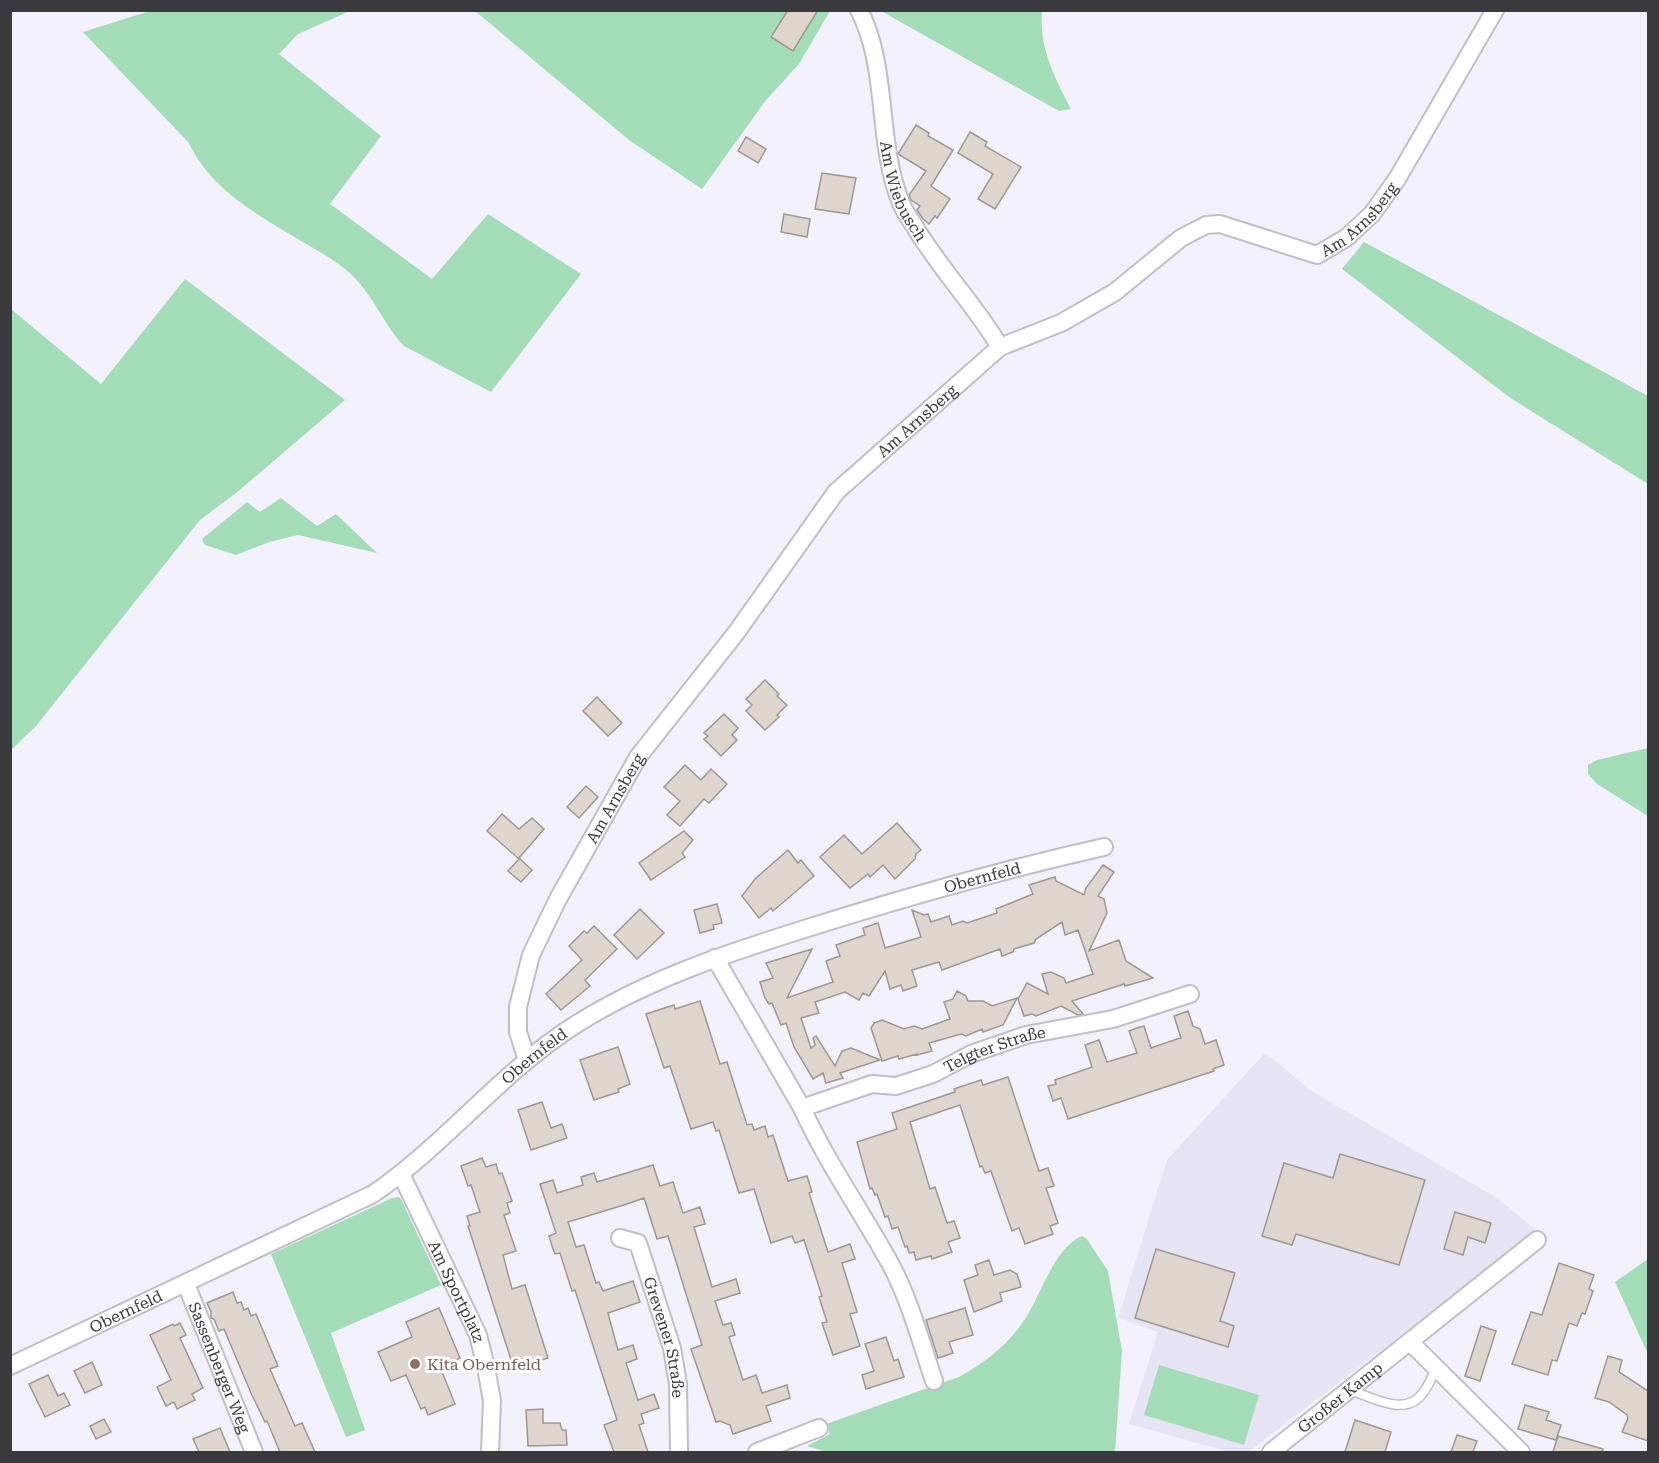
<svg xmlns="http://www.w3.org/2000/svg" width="1659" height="1463" font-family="'Roboto Serif',serif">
  <rect width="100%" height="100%" fill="#f2f0fb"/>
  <path fill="#e6e3f4" d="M 1265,1053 L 1313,1092 L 1497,1198 L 1537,1231 L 1248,1452 L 1230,1452 L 1129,1424 L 1158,1332 L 1118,1318 L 1167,1160 Z"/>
  <g fill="#a2ddb7">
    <path d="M 150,11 L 350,11 L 298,34 L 279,54 L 381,136 L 330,204 L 432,279 L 488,214 L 581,274 L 491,392 L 404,346 C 384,325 374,297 352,275 C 339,263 322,253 306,244 C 263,218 211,191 189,143 L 83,32 Z"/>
    <path d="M 475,11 L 830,11 L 799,64 L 766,100 L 702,189 L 629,140 Z"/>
    <path d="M 881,11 L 1042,11 C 1039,48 1054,76 1071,109 L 1059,111 Z"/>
    <path d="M 1364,242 L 1648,396 L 1648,484 L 1509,397 L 1342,269 Z"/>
    <path d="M 185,279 L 345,400 L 236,493 L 200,520 L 36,726 L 11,750 L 11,309 L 101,384 Z"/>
    <path d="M 281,498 L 317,526 L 336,514 L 377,553 L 298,535 L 269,542 L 236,555 L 205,545 L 202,539 L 247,502 L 260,512 Z"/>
    <path d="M 1648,748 L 1648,816 L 1597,784 L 1588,774 L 1588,765 L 1597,760 Z"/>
    <path d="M 399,1197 L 402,1201 L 441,1285 L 331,1333 L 365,1430 L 346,1437 L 271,1254 L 392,1198 Z"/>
    <path d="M 1082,1236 L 1086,1238 L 1108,1271 L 1122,1351 L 1115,1452 L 827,1452 L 807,1446 L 830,1434 L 826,1424 L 959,1377 C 986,1362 1008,1345 1025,1319 C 1041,1295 1054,1248 1082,1236 Z"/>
    <path d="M 1648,1259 L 1648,1354 L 1615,1282 Z"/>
    <path d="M 1159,1365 L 1259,1395 L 1244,1445 L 1144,1415 Z"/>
  </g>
  <g fill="#ded6ce" stroke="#9f9890" stroke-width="1.5">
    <path d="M 788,10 L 818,10 L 793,51 L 771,37 Z"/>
    <path d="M 916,125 L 929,133 L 928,136 L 953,150 L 931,186 L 950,199 L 937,218 L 935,216 L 929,224 L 923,219 L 917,210 L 920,206 L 911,200 L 909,195 L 926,171 L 898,154 Z"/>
    <path d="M 970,132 L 987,142 L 985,146 L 1021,167 L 995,209 L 978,199 L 993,174 L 958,153 Z"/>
    <path d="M 746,137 L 766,149 L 758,163 L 738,151 Z"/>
    <path d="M 822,173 L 856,178 L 849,214 L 815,209 Z"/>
    <path d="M 784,214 L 810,219 L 807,237 L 781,232 Z"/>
    <path d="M 765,680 L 779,694 L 777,696 L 787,705 L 777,715 L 779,717 L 765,730 L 746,711 L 752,705 L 746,699 Z"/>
    <path d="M 597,697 L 622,723 L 608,736 L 583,711 Z"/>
    <path d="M 724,714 L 738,728 L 732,735 L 737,740 L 721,756 L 704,739 L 708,736 L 704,733 Z"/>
    <path d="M 685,765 L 701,780 L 711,769 L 727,784 L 709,803 L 704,799 L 680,826 L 667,815 L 680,801 L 664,787 Z"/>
    <path d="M 586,786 L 598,797 L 579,818 L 567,807 Z"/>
    <path d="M 502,814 L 519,829 L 532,818 L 544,829 L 519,858 L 532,870 L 521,882 L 508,871 L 519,859 L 487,831 Z"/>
    <path d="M 897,823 L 921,850 L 916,854 L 915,859 L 895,879 L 883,865 L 870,877 L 868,874 L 850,888 L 820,857 L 844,835 L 862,854 Z"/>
    <path d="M 684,831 L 693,840 L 682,853 L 685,857 L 651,880 L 639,863 Z"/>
    <path d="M 788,850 L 798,863 L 801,860 L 814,876 L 773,911 L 771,908 L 759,918 L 742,896 L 755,879 Z"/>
    <path d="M 1103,865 L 1114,872 L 1098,896 L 1104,899 L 1107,913 L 1089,951 L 1119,940 L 1126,961 L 1153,978 L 1125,986 L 1124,984 L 1072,1001 L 1083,1014 L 1078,1015 L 1061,1006 L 1036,1016 L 1032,1014 L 1024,1016 L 1018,999 L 1027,983 L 1048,994 L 1042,974 L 1051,972 L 1064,978 L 1066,983 L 1093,974 L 1078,930 L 1065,935 L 1062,922 L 1036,939 L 1034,943 L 1014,949 L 1013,952 L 1002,956 L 1000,949 L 942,970 L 939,962 L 912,970 L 917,986 L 903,991 L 901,985 L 890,989 L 885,971 L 869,996 L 863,993 L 859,1000 L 845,992 L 815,1002 L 819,1013 L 801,1018 L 811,1048 L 815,1045 L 813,1038 L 816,1036 L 835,1066 L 842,1051 L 851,1048 L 880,1060 L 840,1073 L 843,1078 L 826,1083 L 823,1073 L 813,1079 L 794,1047 L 786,1023 L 781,1025 L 772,1003 L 769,1004 L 765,998 L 760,982 L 773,978 L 766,963 L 812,949 L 787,998 L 833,982 L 826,961 L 840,956 L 836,945 L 865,935 L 863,928 L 878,923 L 885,948 L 921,937 L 912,910 L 924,915 L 928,914 L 931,922 L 949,916 L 952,925 L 963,921 L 967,923 L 997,913 L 996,909 L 1033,894 L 1029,885 L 1055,877 L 1056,881 L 1084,895 L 1086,888 Z"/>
    <path d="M 717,904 L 722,923 L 713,925 L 714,929 L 700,933 L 694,910 Z"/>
    <path d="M 640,909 L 664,933 L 637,959 L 614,935 Z"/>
    <path d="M 594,926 L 617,949 L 585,980 L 590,986 L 561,1010 L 546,994 L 582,960 L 569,946 L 584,931 L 587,933 Z"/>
    <path d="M 957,991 L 966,996 L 968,1001 L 983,1001 L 992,1006 L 1017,998 L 1003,1025 L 983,1032 L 982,1029 L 966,1036 L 961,1034 L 929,1043 L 932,1051 L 917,1055 L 917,1054 L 899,1059 L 898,1056 L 882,1061 L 871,1028 L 874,1023 L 882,1020 L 904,1029 L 914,1026 L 922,1029 L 950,1019 L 944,1002 L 953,999 Z"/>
    <path d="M 700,1001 L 720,1064 L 727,1062 L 747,1125 L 752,1124 L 754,1130 L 765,1126 L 768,1137 L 773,1135 L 788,1181 L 807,1176 L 812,1192 L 809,1193 L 828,1252 L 850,1244 L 855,1259 L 842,1263 L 857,1312 L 850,1314 L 860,1346 L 833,1355 L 822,1323 L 827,1322 L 819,1297 L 822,1296 L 804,1240 L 795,1243 L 792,1236 L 771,1243 L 754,1189 L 739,1193 L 719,1130 L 716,1131 L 713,1122 L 691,1129 L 670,1066 L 664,1068 L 646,1014 L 674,1005 L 675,1009 Z"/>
    <path d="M 1188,1011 L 1193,1026 L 1200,1029 L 1205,1044 L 1216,1040 L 1224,1065 L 1213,1069 L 1214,1071 L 1068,1119 L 1061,1098 L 1053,1101 L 1048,1086 L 1056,1084 L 1055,1080 L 1092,1067 L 1085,1045 L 1099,1040 L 1107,1062 L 1137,1053 L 1129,1031 L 1137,1028 L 1144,1026 L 1151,1048 L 1177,1039 L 1181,1038 L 1174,1016 Z"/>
    <path d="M 618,1047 L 630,1084 L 618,1089 L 619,1092 L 594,1100 L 580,1060 Z"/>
    <path d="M 1008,1077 L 1039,1171 L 1048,1168 L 1054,1186 L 1046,1188 L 1058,1223 L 1050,1226 L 1053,1234 L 1025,1244 L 1019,1228 L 1012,1231 L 991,1171 L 985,1173 L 982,1166 L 980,1167 L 960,1105 L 910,1122 L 930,1189 L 935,1187 L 947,1223 L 954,1221 L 960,1238 L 948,1242 L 952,1252 L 932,1259 L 931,1256 L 916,1260 L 914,1252 L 909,1253 L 907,1246 L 905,1247 L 898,1227 L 892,1229 L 888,1216 L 885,1217 L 877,1194 L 875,1195 L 872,1188 L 870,1189 L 857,1142 L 897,1129 L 892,1113 L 955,1092 L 954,1089 L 981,1080 L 983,1085 Z"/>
    <path d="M 542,1102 L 551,1128 L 562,1124 L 567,1138 L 531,1150 L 518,1110 Z"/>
    <path d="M 1340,1154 L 1425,1180 L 1399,1265 L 1296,1234 L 1292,1245 L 1262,1236 L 1284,1163 L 1333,1178 Z"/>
    <path d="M 482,1158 L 486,1167 L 496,1164 L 499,1174 L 502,1173 L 512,1201 L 507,1203 L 510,1213 L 504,1215 L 516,1251 L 503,1255 L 512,1289 L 525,1285 L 548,1358 L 514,1369 L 468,1226 L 470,1226 L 467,1216 L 480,1212 L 471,1185 L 468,1186 L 461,1166 Z"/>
    <path d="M 653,1165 L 660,1186 L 673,1182 L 683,1213 L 700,1207 L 705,1224 L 694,1227 L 712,1287 L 736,1279 L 740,1293 L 715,1301 L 723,1325 L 731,1323 L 735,1335 L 729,1337 L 743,1380 L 756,1375 L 762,1393 L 787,1385 L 790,1398 L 766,1406 L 771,1421 L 733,1434 L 730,1425 L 720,1421 L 716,1422 L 691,1349 L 702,1345 L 668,1236 L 657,1239 L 644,1198 L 627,1204 L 568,1222 L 576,1247 L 584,1245 L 596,1283 L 599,1282 L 603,1291 L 633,1281 L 640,1302 L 608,1313 L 610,1321 L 618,1350 L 633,1345 L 637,1359 L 626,1363 L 638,1400 L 654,1394 L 659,1408 L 641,1414 L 644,1423 L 639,1425 L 648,1452 L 614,1452 L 604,1425 L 617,1420 L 575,1290 L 572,1291 L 560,1253 L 555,1254 L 552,1246 L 549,1236 L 556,1233 L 540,1184 L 553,1180 L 557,1193 L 583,1185 L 581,1177 L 594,1173 L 597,1182 Z"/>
    <path d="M 1455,1212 L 1491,1223 L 1485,1243 L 1468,1237 L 1463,1255 L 1444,1249 Z"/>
    <path d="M 1156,1249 L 1235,1273 L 1220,1321 L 1234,1326 L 1228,1347 L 1135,1318 Z"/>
    <path d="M 989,1260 L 994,1275 L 1010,1270 L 1017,1274 L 1021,1287 L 1000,1293 L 1002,1301 L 974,1312 L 964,1280 L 978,1275 L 975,1265 Z"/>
    <path d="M 1559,1263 L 1594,1275 L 1589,1289 L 1593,1291 L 1585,1314 L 1582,1313 L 1577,1326 L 1569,1323 L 1557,1361 L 1552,1360 L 1548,1375 L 1512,1364 L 1531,1312 L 1542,1315 Z"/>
    <path d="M 233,1292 L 237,1303 L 241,1302 L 244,1310 L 248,1308 L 251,1316 L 256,1314 L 278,1366 L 270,1369 L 295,1426 L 302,1423 L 315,1452 L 280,1452 L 267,1421 L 265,1422 L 251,1393 L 224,1329 L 219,1331 L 214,1319 L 211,1318 L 211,1312 L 207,1303 Z"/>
    <path d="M 439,1308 L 460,1358 L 440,1367 L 455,1404 L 428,1415 L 425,1407 L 421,1409 L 406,1375 L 391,1381 L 378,1352 L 412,1337 L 406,1322 Z"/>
    <path d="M 965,1308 L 973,1335 L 949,1342 L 953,1353 L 938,1358 L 926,1320 Z"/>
    <path d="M 180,1323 L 186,1335 L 180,1338 L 203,1388 L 192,1394 L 195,1400 L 177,1409 L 174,1402 L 166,1406 L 157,1387 L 171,1380 L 150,1335 L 173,1324 L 174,1326 Z"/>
    <path d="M 1481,1326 L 1496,1331 L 1480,1381 L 1465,1376 Z"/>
    <path d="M 886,1337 L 894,1361 L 898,1359 L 904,1377 L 866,1389 L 862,1375 L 874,1371 L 865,1344 Z"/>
    <path d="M 1608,1356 L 1622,1360 L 1619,1372 L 1648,1391 L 1648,1441 L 1622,1432 L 1628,1418 L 1627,1415 L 1609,1402 L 1595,1398 Z"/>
    <path d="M 92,1362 L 102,1385 L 85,1393 L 74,1371 Z"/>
    <path d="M 48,1375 L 58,1396 L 64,1393 L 70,1405 L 45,1417 L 29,1384 Z"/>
    <path d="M 1525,1405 L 1549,1412 L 1546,1420 L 1561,1425 L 1556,1440 L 1518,1429 Z"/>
    <path d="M 543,1409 L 543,1423 L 560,1423 L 562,1430 L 566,1430 L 567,1445 L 528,1446 L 526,1410 Z"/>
    <path d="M 104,1419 L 111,1432 L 96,1439 L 90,1426 Z"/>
    <path d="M 1355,1420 L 1391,1432 L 1385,1452 L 1345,1452 Z"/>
    <path d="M 220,1428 L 230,1452 L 199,1452 L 193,1439 Z"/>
    <path d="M 1457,1435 L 1477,1441 L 1473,1452 L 1451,1452 Z"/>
    <path d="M 1558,1436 L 1603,1449 L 1602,1452 L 1553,1452 Z"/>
  </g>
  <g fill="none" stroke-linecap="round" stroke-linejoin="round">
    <g stroke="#c0bec8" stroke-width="11">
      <path id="service" d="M 1350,1390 C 1371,1397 1405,1417 1422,1394 C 1428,1387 1432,1377 1436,1369"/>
    </g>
    <g stroke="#c0bec8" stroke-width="20">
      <g id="minor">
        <path id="s1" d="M 859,10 C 889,67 876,142 901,203 C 904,211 910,219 915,227 C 940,269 975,305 1000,347"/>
        <path d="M 715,958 L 802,1108 C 827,1163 862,1212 891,1265 C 910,1301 921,1342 934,1381"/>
        <path id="s2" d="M 527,1060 L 518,1032 L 518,1007 L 531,955 L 558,899 L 638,757 L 736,633 L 836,492 L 1000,347 L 1061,323 L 1115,292 L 1181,238 L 1206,225 L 1220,224 L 1317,255 L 1346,238 L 1372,214 L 1397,179 L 1495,10"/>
        <path id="s3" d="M 802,1108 L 872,1084 L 896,1086 L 933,1074 L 971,1054 L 1026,1035 L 1113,1019 L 1190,994"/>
        <path id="s4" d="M 401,1174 L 478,1335 L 486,1367 L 492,1401 L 490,1452"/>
        <path id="s5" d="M 620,1238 L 638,1243 L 672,1348 L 678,1384 L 679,1452"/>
        <path id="s6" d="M 186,1284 L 254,1452"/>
        <path d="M 1410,1342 L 1521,1452"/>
        <path id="s7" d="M 10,1366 L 373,1194 C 446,1144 501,1072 575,1025 C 649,978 731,952 814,926 C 910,896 1006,869 1104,847"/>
        <path d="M 757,1452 L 819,1428"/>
        <path id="s8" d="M 1271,1452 L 1537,1240"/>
      </g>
    </g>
    <use href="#service" stroke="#fff" stroke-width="8"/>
    <use href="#minor" stroke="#fff" stroke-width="16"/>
  </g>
  <circle fill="#8d6e63" stroke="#fff" stroke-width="2" cx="415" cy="1364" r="6"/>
  <g text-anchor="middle" stroke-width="6" stroke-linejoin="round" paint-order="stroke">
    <g font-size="16" fill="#3a393d" stroke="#fff">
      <text dy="6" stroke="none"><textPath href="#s1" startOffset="188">Am Wiebusch</textPath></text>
      <text dy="6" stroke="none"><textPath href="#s2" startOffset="1296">Am Arnsberg</textPath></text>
      <text dy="6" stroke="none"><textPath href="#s2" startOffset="772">Am Arnsberg</textPath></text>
      <text dy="6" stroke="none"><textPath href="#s2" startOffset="286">Am Arnsberg</textPath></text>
      <text dy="6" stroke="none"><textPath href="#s7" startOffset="1100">Obernfeld</textPath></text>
      <text dy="6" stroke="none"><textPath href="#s3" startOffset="204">Telgter Straße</textPath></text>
      <text dy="6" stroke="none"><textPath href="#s7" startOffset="614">Obernfeld</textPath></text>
      <text dy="6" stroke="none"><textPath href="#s4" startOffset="130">Am Sportplatz</textPath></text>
      <text dy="6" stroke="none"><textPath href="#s7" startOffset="128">Obernfeld</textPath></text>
      <text dy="6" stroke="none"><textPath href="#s5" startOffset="117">Grevener Straße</textPath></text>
      <text dy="6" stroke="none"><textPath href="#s6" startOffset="90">Sassenberger Weg</textPath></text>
      <text dy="6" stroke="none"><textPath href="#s8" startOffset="88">Großer Kamp</textPath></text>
    </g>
    <g font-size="16" fill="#785e54" stroke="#fff" text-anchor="start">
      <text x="427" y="1370">Kita Obernfeld</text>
    </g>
  </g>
  <rect width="1659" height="1463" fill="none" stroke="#3a393d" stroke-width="24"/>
</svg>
